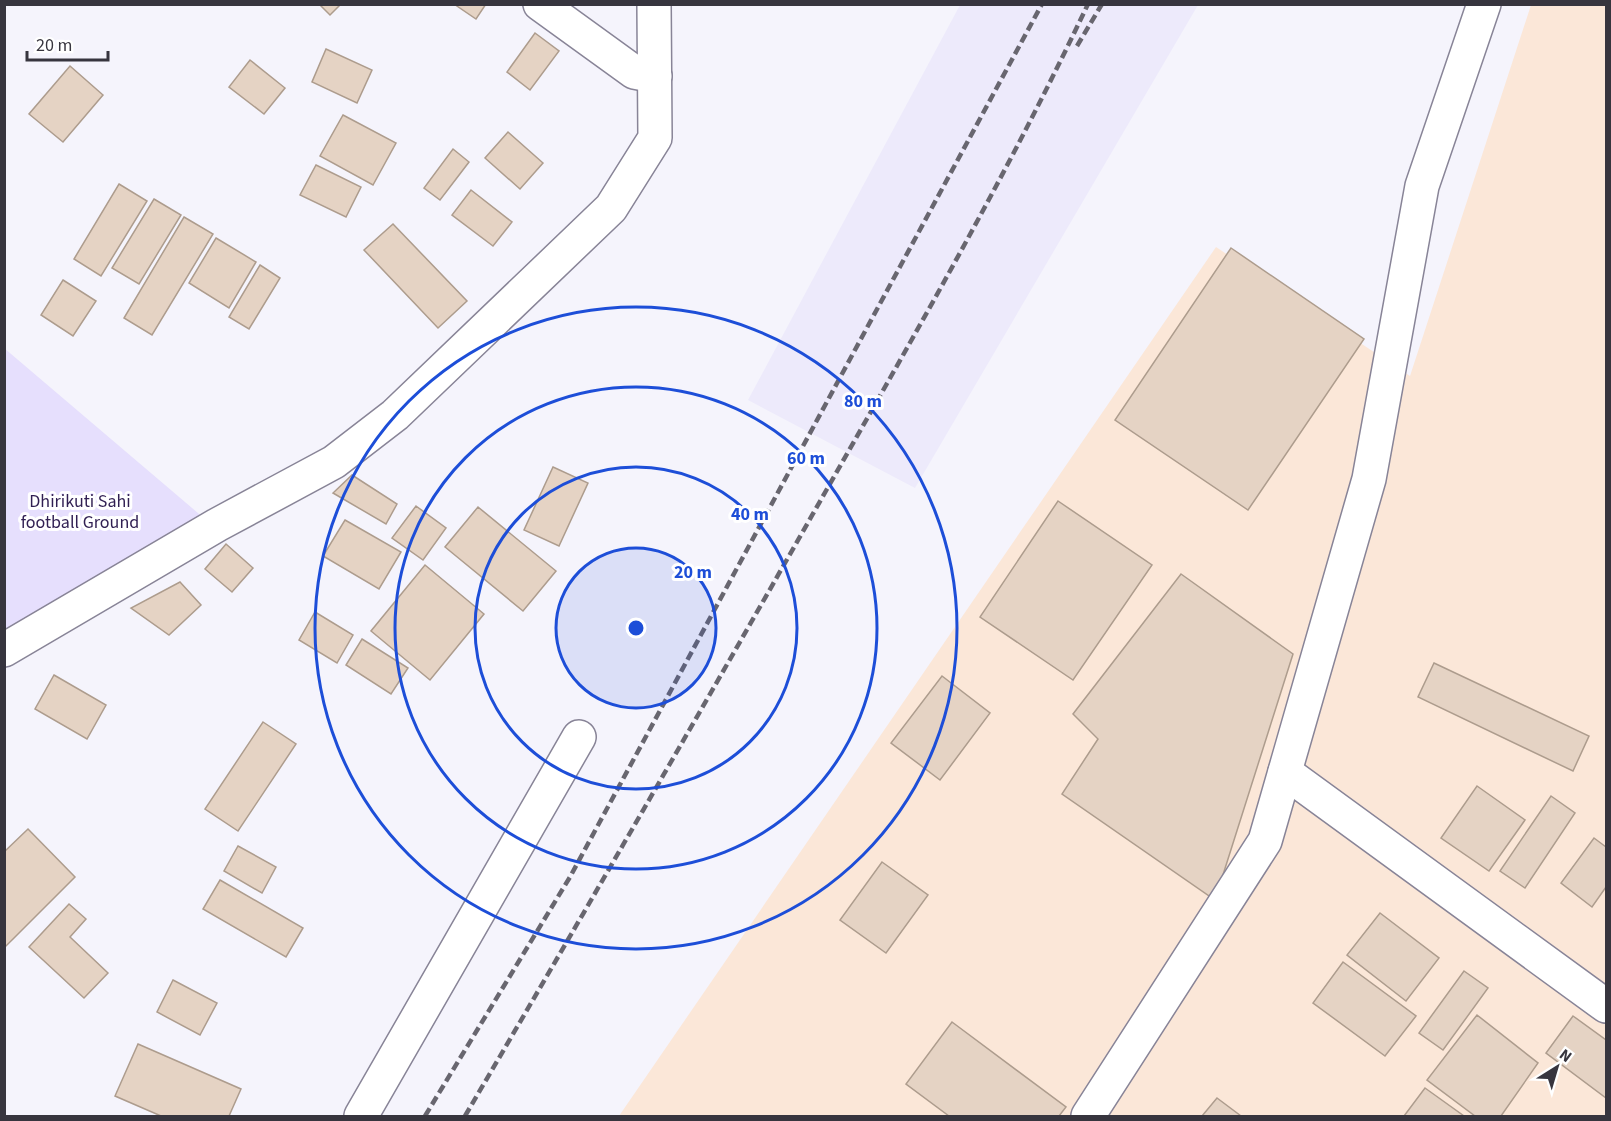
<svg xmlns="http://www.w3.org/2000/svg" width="1611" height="1121" font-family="'Source Sans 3',sans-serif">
  <rect width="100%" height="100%" fill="#f5f4fc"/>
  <path fill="#edeafb" d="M 960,5 L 1198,5 L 915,488 L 748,400 Z"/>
  <path fill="#fbe7d8" d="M 1531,5 L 1606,5 L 1606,1116 L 619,1116 L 1216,247 L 1410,376 Z"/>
  <path fill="#e6dffd" d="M 4,348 L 212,525 L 4,641 Z"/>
  <g fill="#e5d3c4" stroke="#ad9c8d" stroke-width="1.5">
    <path d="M 319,4 L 341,4 L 330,15 Z"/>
    <path d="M 454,4 L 486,4 L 476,19 Z"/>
    <path d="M 535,33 L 559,51 L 530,90 L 507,72 Z"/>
    <path d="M 326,49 L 372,70 L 357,103 L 312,82 Z"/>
    <path d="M 250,60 L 285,88 L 264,114 L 229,87 Z"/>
    <path d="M 70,66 L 103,95 L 63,142 L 29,114 Z"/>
    <path d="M 343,115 L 396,143 L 373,185 L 320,156 Z"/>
    <path d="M 508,132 L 543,163 L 520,189 L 485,158 Z"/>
    <path d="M 453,149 L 469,162 L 440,200 L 424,188 Z"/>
    <path d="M 316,165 L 361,187 L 346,217 L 300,195 Z"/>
    <path d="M 119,184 L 147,201 L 101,276 L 74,259 Z"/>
    <path d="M 471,190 L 512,222 L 493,246 L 452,215 Z"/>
    <path d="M 154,199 L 181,215 L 139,284 L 112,268 Z"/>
    <path d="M 184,217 L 213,234 L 152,335 L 124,318 Z"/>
    <path d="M 393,224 L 467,301 L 438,328 L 364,250 Z"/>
    <path d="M 216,238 L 256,262 L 229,308 L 189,283 Z"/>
    <path d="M 1231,248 L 1364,339 L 1248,510 L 1115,420 Z"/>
    <path d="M 260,265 L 280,278 L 249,329 L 229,317 Z"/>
    <path d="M 63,280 L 96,301 L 73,336 L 41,315 Z"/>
    <path d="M 553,467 L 588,483 L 559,546 L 524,530 Z"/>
    <path d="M 352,475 L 397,504 L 386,524 L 333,493 Z"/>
    <path d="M 1058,501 L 1152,565 L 1073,680 L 980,617 Z"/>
    <path d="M 416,506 L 446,528 L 423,560 L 392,538 Z"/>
    <path d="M 478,507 L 556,571 L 523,611 L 445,547 Z"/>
    <path d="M 345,520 L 401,552 L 379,589 L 323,556 Z"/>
    <path d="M 226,544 L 253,568 L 232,592 L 205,569 Z"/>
    <path d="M 425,565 L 484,614 L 430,680 L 371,631 Z"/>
    <path d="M 1181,574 L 1293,654 L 1215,900 L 1062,794 L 1098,739 L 1073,714 Z"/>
    <path d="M 180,582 L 201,605 L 169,635 L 131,608 Z"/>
    <path d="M 315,612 L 353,635 L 337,663 L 299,640 Z"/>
    <path d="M 362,639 L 408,668 L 391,694 L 346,665 Z"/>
    <path d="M 1434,663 L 1589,736 L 1573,771 L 1418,697 Z"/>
    <path d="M 54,675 L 106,705 L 87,739 L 35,709 Z"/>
    <path d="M 942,676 L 990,713 L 940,780 L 891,743 Z"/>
    <path d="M 263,722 L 296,744 L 238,831 L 205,809 Z"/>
    <path d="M 1477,786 L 1525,820 L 1489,871 L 1441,838 Z"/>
    <path d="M 1551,796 L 1575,813 L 1525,888 L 1500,871 Z"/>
    <path d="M 28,829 L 75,877 L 4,948 L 4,852 Z"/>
    <path d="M 1594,838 L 1606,847 L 1606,887 L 1592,907 L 1561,883 Z"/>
    <path d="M 238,846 L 276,867 L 262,893 L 224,871 Z"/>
    <path d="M 882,862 L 928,895 L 886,953 L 840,920 Z"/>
    <path d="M 220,880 L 303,928 L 286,957 L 203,909 Z"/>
    <path d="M 69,904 L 86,919 L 70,937 L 108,973 L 84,998 L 29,947 Z"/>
    <path d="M 1380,913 L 1439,958 L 1406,1001 L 1347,955 Z"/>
    <path d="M 1343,962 L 1416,1016 L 1385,1056 L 1313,1003 Z"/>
    <path d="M 1464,971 L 1488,988 L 1443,1050 L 1419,1033 Z"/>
    <path d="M 173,980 L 217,1003 L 200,1035 L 157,1012 Z"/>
    <path d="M 1477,1015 L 1538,1063 L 1501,1116 L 1475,1116 L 1427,1080 Z"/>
    <path d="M 1573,1016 L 1606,1040 L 1606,1098 L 1546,1053 Z"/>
    <path d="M 952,1022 L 1066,1107 L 1059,1116 L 949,1116 L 906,1084 Z"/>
    <path d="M 138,1044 L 241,1089 L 229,1116 L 161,1116 L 115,1096 Z"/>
    <path d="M 1425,1088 L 1464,1116 L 1404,1116 Z"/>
    <path d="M 1217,1098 L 1241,1116 L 1202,1116 Z"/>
  </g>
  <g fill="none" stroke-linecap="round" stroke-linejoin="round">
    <g stroke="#888497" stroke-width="36">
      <g id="minor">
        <path d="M 540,4 L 634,72 L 655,76"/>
        <path d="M 4,650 L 217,525 L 334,462 L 395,415 L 611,208 L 655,138 L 654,4"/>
        <path d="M 1285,772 L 1606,1006"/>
        <path d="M 361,1116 L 579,737"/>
        <path d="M 1088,1116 L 1265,841 L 1369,479 L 1422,186 L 1484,4"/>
      </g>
    </g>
    <use href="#minor" stroke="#fff" stroke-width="33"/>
    <g stroke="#68666f" stroke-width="4.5" stroke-dasharray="9 4.5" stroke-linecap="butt">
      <path d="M 1077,46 L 1102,4"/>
      <path d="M 425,1116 L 570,877 L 1042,4"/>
      <path d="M 465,1116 C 587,908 708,699 827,489 C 918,329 1009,171 1088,4"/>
    </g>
  </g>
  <circle cx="636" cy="628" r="80" fill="#1d4ed8" fill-opacity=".12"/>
  <g fill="none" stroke="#1d4ed8" stroke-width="3">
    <circle cx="636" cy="628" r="80"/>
    <circle cx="636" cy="628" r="161"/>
    <circle cx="636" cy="628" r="241"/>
    <circle cx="636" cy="628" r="321"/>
  </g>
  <g text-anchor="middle" stroke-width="6" stroke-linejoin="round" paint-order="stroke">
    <g font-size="18" fill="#301f52" stroke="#fff">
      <text x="80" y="507">Dhirikuti Sahi<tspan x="80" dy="21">football Ground</tspan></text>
    </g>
  </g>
  <circle cx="636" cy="628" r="9" fill="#1d4ed8" stroke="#fff" stroke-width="3"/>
  <g font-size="18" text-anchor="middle" font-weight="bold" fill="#1d4ed8" stroke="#fff" stroke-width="6" stroke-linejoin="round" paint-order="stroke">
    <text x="863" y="407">80 m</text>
    <text x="806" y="464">60 m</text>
    <text x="750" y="520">40 m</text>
    <text x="693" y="578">20 m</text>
  </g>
  <rect width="1611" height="1121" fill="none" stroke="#37353e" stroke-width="12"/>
  <g transform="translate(1557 1067) rotate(37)" stroke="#ffffff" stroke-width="4.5" paint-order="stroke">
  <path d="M0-4.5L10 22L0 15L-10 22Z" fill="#37353e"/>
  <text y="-9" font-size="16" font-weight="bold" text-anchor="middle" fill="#37353e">N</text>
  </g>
  <path d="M27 51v9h81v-9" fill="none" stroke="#37353e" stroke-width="3"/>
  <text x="36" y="51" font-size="18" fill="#37353e" stroke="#ffffff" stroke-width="4.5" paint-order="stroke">20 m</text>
</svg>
